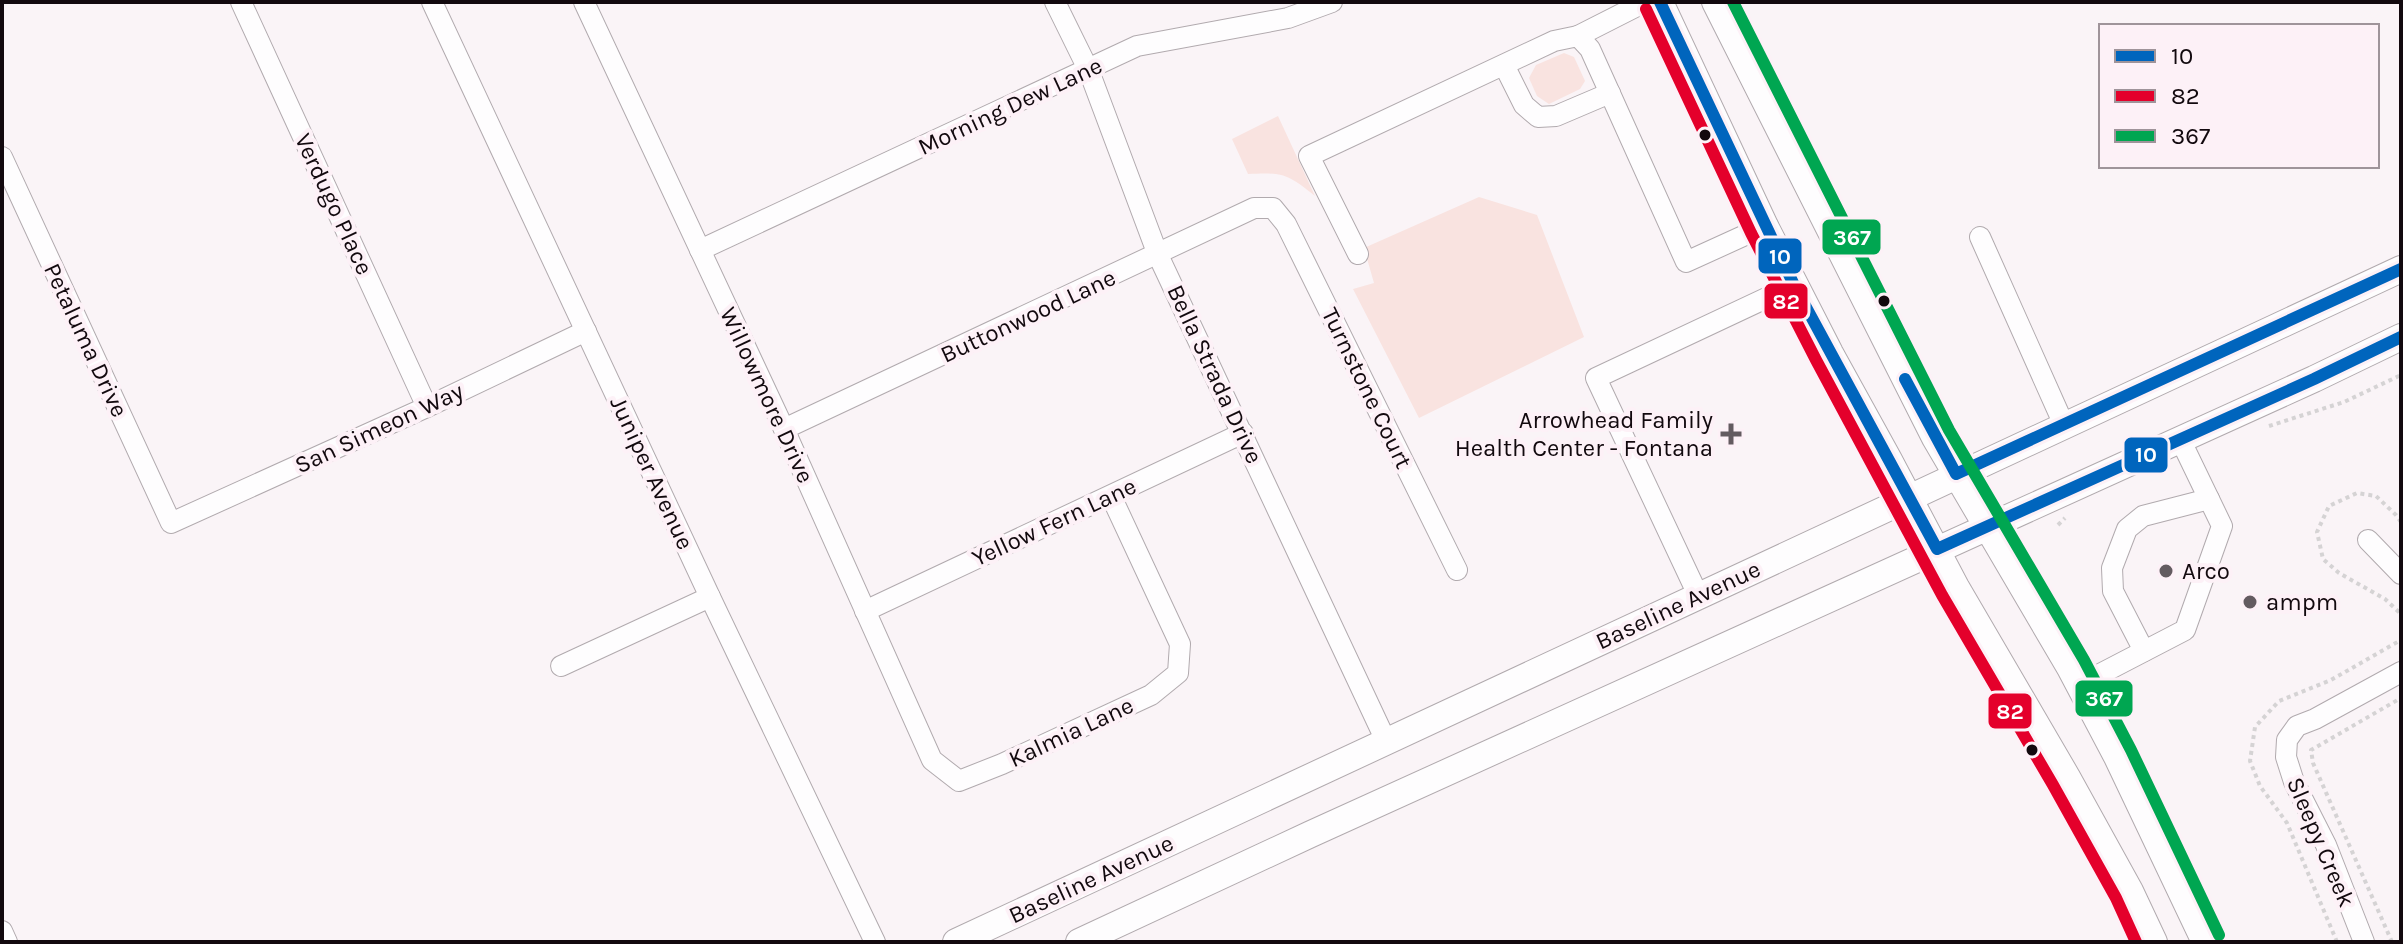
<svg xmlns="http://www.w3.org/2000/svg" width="2403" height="944" font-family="Karla,sans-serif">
  <rect width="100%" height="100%" fill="#faf4f7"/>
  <g fill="#f9e3e0">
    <path d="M 1564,53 L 1574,57 L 1585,81 L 1580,89 L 1549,104 L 1537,96 L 1529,78 L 1536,65 Z"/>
    <path d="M 1278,116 L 1315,196 C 1288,174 1282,172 1248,174 L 1232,139 Z"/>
    <path d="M 1479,197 L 1537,215 L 1584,337 L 1419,418 L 1353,289 L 1374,283 L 1364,248 Z"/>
  </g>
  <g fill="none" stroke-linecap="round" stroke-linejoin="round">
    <g stroke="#b1aaae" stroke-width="22">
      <g id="minor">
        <path d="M 241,2 L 427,407"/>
        <path d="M 432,2 L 710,597 L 875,942"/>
        <path d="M 584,2 L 784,429 L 932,760 L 959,781 L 1002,764 L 1151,695 L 1178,673 L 1180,644 L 1111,496"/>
        <path d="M 1055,2 L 1089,71 L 1158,255 L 1386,741"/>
        <path d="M 1578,36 L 1645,2"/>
        <path d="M 1504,65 L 1524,105 L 1538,117 L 1556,116 L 1610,93"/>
        <path d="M 2,157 L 171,523 L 427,407 L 586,331"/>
        <path d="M 1980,237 L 2064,425"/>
        <path d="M 700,250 L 1137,46 L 1288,18 L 1332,2"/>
        <path d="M 1358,254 L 1309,156 L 1554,41 L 1578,36 L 1590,49 L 1686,262 L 1765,226"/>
        <path d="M 784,429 L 1254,208 L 1273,208 L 1286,224 L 1457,570"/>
        <path d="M 2368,540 L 2401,574"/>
        <path d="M 1698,595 L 1596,378 L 1794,285"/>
        <path d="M 865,611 L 1243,433"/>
        <path d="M 2144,651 L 2113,591 L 2112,568 L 2127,529 L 2143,516 L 2209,499"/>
        <path d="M 561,666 L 710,597"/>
        <path d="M 2079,685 L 2185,630 L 2222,526 L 2180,439"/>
        <path d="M 2,931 L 7,942"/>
        <path d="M 2364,942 L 2326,845 L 2294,782 L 2286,757 L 2287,740 L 2297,726 L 2315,719 L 2401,672"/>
      </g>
    </g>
    <g stroke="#b1aaae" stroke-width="28">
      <g id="major">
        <path d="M 1660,2 L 1765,226 L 1830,353 L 1889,460 L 1956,587 L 2067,777 L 2130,891 L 2154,942"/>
        <path d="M 1715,2 L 1935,438 L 2070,668 L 2117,757 L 2205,942"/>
        <path d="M 956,942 L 2401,269"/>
        <path d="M 1079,942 L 1311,834 L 2314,379 L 2401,337"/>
      </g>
    </g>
    <g stroke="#d5d3d4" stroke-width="4" stroke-dasharray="4 4" stroke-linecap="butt">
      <path d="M 2269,426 L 2344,402 L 2401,375"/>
      <path d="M 2401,522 L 2396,515 L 2376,496 L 2357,493 L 2329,506 L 2317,532 L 2323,559 L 2339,573 L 2385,599 L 2401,614"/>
      <path d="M 2058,525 L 2065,518"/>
      <path d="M 2337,942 L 2287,823 L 2260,786 L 2250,761 L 2255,727 L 2279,701 L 2331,680 L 2401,640"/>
      <path d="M 2392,942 L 2313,763 L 2311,750 L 2401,698"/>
    </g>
    <use href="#minor" stroke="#fefdfe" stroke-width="20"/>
    <use href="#major" stroke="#fefdfe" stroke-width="26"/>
    <g stroke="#fdf1f7" stroke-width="18">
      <g id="bus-1">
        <path d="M 1660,2 L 1794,285 L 1937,549 L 2314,379 L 2401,337"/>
        <path d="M 1905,379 L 1956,474 L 2401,269"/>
      </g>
    </g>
    <g stroke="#fdf1f7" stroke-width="18">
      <path id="bus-2" d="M 1646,9 L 1751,233 L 1816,360 L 1942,595 L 2053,785 L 2116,898 L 2136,942"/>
    </g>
    <g stroke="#fdf1f7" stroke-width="18">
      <path id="bus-3" d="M 1733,2 L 1949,430 L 2084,660 L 2131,750 L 2219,935"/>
    </g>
    <use href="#bus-1" stroke="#0065bd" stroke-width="12"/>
    <use href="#bus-2" stroke="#e4002b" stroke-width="12"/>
    <use href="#bus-3" stroke="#00a651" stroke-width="12"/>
  </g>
  <g fill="#12090e" stroke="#fdf1f7" stroke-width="3">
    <circle cx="1705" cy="135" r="7"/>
    <circle cx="1884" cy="301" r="7"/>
    <circle cx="2032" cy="750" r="7"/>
  </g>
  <g fill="#635b60" stroke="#fdf1f7" stroke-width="3">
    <path d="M1727 422h8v8h8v8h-8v8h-8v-8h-8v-8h8z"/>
    <circle cx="2166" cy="571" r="8"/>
    <circle cx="2250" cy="602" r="8"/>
  </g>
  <g text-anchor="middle" stroke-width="8" stroke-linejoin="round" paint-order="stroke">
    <g font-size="24" fill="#12090e" stroke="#fdf1f7">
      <text transform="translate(1010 106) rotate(-25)" y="8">Morning Dew Lane</text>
      <text transform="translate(334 204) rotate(65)" y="8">Verdugo Place</text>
      <text transform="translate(1028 316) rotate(-25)" y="8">Buttonwood Lane</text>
      <text transform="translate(86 340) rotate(65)" y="8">Petaluma Drive</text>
      <text transform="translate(1215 374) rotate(65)" y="8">Bella Strada Drive</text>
      <text transform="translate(1367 388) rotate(64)" y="8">Turnstone Court</text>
      <text transform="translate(767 395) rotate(65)" y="8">Willowmore Drive</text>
      <text transform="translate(379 428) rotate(-25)" y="8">San Simeon Way</text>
      <text transform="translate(652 473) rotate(65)" y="8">Juniper Avenue</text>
      <text transform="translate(1054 522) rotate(-25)" y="8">Yellow Fern Lane</text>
      <text transform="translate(1678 605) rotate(-25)" y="8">Baseline Avenue</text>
      <text transform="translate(1071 732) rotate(-25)" y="8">Kalmia Lane</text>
      <text transform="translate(2321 842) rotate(67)" y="8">Sleepy Creek</text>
      <text transform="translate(1091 879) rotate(-25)" y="8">Baseline Avenue</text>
    </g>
    <g font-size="24" fill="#12090e" stroke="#fdf1f7" text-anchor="start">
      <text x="1713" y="428" text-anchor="end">Arrowhead Family<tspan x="1713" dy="28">Health Center - Fontana</tspan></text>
      <text x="2182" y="579">Arco</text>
      <text x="2266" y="610">ampm</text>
    </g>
  </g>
  <g stroke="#fdf1f7" stroke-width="3">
    <rect x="1821" y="218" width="61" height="38" rx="8" fill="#00a651"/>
    <rect x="1757" y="237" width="46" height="38" rx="8" fill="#0065bd"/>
    <rect x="1763" y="282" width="46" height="38" rx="8" fill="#e4002b"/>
    <rect x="2123" y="436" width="46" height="38" rx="8" fill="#0065bd"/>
    <rect x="2074" y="679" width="60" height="39" rx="8" fill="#00a651"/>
    <rect x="1987" y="692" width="46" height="38" rx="8" fill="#e4002b"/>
  </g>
  <g font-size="22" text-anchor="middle" font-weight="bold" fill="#fff">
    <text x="1852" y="245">367</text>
    <text x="1780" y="264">10</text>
    <text x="1786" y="309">82</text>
    <text x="2146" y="462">10</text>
    <text x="2104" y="706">367</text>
    <text x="2010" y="719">82</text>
  </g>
  <rect width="2403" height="944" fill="none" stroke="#12090e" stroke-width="8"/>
  <rect x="2099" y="24" width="280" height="144" fill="#fdf1f7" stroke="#9f949a" stroke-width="2"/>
  <rect x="2115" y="50" width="40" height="12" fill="#0065bd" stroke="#9f949a" stroke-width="2"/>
  <text x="2171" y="64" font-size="24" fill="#12090e">10</text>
  <rect x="2115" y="90" width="40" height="12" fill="#e4002b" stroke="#9f949a" stroke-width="2"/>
  <text x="2171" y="104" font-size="24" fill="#12090e">82</text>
  <rect x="2115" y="130" width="40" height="12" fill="#00a651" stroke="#9f949a" stroke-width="2"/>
  <text x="2171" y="144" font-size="24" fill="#12090e">367</text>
</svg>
